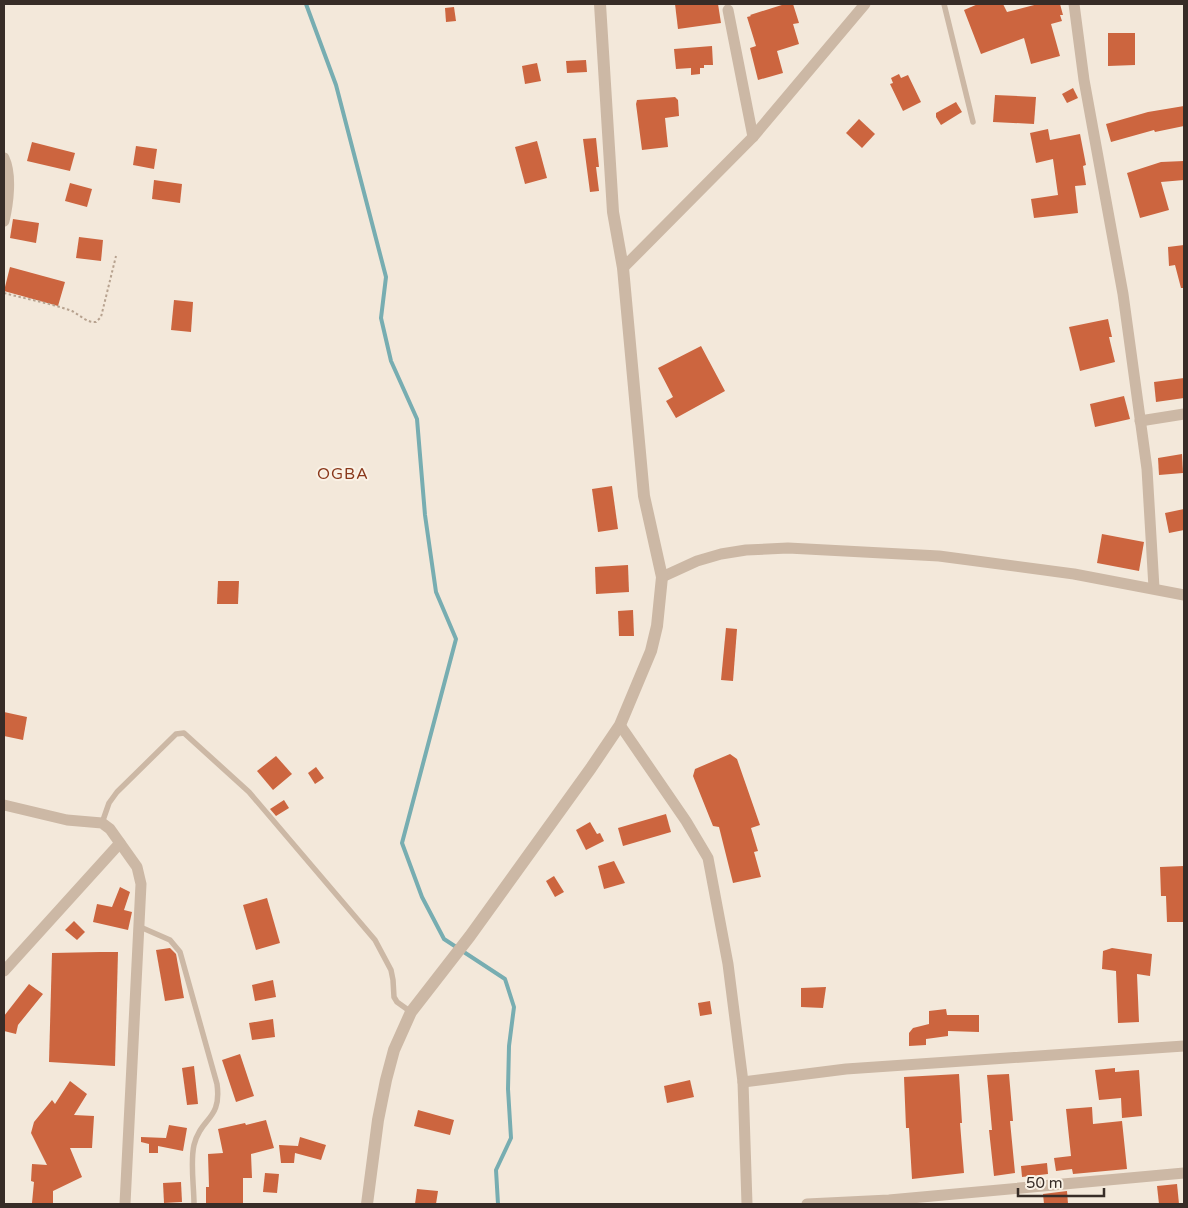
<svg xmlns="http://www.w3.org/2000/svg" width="1188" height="1208" font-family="'Varela Round',sans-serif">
  <rect width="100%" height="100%" fill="#f3e8da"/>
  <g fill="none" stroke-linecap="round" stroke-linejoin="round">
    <path stroke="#77adb1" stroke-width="4" d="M 306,4 L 336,85 L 386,277 L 381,318 L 391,361 L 417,419 L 425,515 L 436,592 L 456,639 L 402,843 L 422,897 L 444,939 L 505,979 L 514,1007 L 509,1046 L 508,1089 L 511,1138 L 496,1170 L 498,1204"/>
  </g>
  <g fill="#cc653f">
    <path d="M 675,4 L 718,4 L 721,23 L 678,29 Z"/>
    <path d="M 785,4 L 793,4 L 799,23 L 793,24 L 799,44 L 777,51 L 783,73 L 758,80 L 750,48 L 756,46 L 747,17 L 751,16 L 750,15 Z"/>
    <path d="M 978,4 L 1003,4 L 1007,12 L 1038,4 L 1060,4 L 1063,15 L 1060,15 L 1062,21 L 1051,24 L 1060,56 L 1031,64 L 1024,38 L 981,54 L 964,10 Z"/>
    <path d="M 454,7 L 456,21 L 446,22 L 445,8 Z"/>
    <path d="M 1108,33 L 1135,33 L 1135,65 L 1108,66 Z"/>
    <path d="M 712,46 L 713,65 L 704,65 L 704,68 L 700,68 L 700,74 L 691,75 L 691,68 L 676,69 L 674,49 Z"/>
    <path d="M 586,60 L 587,72 L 567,73 L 566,61 Z"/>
    <path d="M 537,63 L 541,81 L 525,84 L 522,66 Z"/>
    <path d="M 899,74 L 901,78 L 908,75 L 921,102 L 903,111 L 890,84 L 893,83 L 891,78 Z"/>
    <path d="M 1073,88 L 1078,98 L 1067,103 L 1062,94 Z"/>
    <path d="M 995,95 L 1036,97 L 1034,124 L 993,122 Z"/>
    <path d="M 675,97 L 678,100 L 679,116 L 665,118 L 668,147 L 642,150 L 636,104 L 637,100 Z"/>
    <path d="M 956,102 L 962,112 L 941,125 L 936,117 L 936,113 Z"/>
    <path d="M 1184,106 L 1184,126 L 1155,132 L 1154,130 L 1111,142 L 1106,124 L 1148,112 Z"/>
    <path d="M 859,119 L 875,134 L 862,148 L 846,133 Z"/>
    <path d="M 1048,129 L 1050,140 L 1080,134 L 1086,165 L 1083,166 L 1086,185 L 1075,186 L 1078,213 L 1034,218 L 1031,199 L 1058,195 L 1053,159 L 1036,163 L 1030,133 Z"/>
    <path d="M 596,138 L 599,167 L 596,167 L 599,191 L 590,192 L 583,139 Z"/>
    <path d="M 537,141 L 547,178 L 525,184 L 515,147 Z"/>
    <path d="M 32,142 L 75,153 L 70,171 L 27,161 Z"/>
    <path d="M 136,146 L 157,149 L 154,169 L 133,165 Z"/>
    <path d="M 1184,161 L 1184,180 L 1161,182 L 1169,210 L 1140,218 L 1127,173 L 1161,162 Z"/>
    <path d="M 154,180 L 182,184 L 180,203 L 152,199 Z"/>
    <path d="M 70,183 L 92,189 L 87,207 L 65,201 Z"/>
    <path d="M 13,219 L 39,223 L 36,243 L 10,238 Z"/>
    <path d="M 79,237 L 103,240 L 101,261 L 76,258 Z"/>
    <path d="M 1184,245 L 1184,288 L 1181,288 L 1175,265 L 1169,266 L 1168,247 Z"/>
    <path d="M 10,267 L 65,282 L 58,306 L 4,291 Z"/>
    <path d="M 174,300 L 193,302 L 191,332 L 171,330 Z"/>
    <path d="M 1108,319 L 1112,337 L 1109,337 L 1115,362 L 1080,371 L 1069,327 Z"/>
    <path d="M 701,346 L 725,391 L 676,418 L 666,401 L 673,397 L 658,368 Z"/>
    <path d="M 1184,378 L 1184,398 L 1156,402 L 1154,382 Z"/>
    <path d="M 1124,396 L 1130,419 L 1095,427 L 1090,404 Z"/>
    <path d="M 1182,454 L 1183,473 L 1159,475 L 1158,458 Z"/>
    <path d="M 612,486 L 618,529 L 598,532 L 592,489 Z"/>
    <path d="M 1184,509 L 1184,530 L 1169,533 L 1165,513 Z"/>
    <path d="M 1102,534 L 1144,542 L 1139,571 L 1097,563 Z"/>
    <path d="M 628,565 L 629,592 L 596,594 L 595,567 Z"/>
    <path d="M 218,581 L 239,581 L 238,604 L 217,604 Z"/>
    <path d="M 633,610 L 634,636 L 619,636 L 618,611 Z"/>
    <path d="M 726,628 L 737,629 L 733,681 L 721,680 Z"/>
    <path d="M 4,712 L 27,717 L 23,740 L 4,736 Z"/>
    <path d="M 730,754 L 737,759 L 760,825 L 751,828 L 758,851 L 754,852 L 761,877 L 733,883 L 719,827 L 713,826 L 693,776 L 695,769 Z"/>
    <path d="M 276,756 L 292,774 L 273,790 L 257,771 Z"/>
    <path d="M 316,767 L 324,778 L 315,784 L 308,773 Z"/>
    <path d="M 284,800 L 289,808 L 276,816 L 270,809 Z"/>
    <path d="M 666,814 L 671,832 L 623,846 L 618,828 Z"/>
    <path d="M 590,822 L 597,834 L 600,833 L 604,841 L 586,850 L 576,830 Z"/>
    <path d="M 614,861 L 625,883 L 604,889 L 598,866 Z"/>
    <path d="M 1184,866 L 1184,922 L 1167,922 L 1166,896 L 1161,896 L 1160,867 Z"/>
    <path d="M 554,876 L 564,892 L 555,897 L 546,881 Z"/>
    <path d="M 120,887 L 130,892 L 124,910 L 132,912 L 128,930 L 93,922 L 97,904 L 112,907 Z"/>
    <path d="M 267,898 L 280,943 L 256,950 L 243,905 Z"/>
    <path d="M 74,921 L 85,932 L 77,940 L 65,930 Z"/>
    <path d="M 170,948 L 176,954 L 184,998 L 165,1001 L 156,950 Z"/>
    <path d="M 1112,948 L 1152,954 L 1150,976 L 1137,974 L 1139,1022 L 1118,1023 L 1116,971 L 1102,969 L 1103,951 Z"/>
    <path d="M 100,952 L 118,952 L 115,1066 L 49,1062 L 52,953 Z"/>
    <path d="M 273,980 L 276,997 L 255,1001 L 252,985 Z"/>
    <path d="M 29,984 L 43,994 L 18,1025 L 16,1034 L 4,1031 L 4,1016 Z"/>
    <path d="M 826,987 L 823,1008 L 801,1007 L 801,988 Z"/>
    <path d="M 710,1001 L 712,1014 L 700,1016 L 698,1003 Z"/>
    <path d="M 946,1009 L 947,1015 L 979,1015 L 979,1032 L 948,1031 L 948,1036 L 926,1039 L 926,1045 L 909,1046 L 909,1033 L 913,1028 L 929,1024 L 929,1011 Z"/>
    <path d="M 273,1019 L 275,1037 L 252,1040 L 249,1023 Z"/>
    <path d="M 240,1054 L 254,1096 L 236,1102 L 222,1060 Z"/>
    <path d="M 194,1066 L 198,1104 L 187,1105 L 182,1068 Z"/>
    <path d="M 1115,1068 L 1115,1072 L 1139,1070 L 1142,1116 L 1122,1118 L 1121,1098 L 1099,1100 L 1095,1070 Z"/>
    <path d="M 959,1074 L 962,1123 L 960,1123 L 964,1173 L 912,1179 L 909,1128 L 906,1128 L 904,1077 Z"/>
    <path d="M 1009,1074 L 1013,1121 L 1010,1121 L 1015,1173 L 994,1176 L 989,1130 L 992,1130 L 987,1075 Z"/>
    <path d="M 690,1080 L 694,1097 L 667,1103 L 664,1086 Z"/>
    <path d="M 70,1081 L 87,1094 L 74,1115 L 94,1116 L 92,1148 L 70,1148 L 82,1177 L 53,1191 L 53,1204 L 32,1203 L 34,1182 L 31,1181 L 32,1164 L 47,1165 L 31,1133 L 34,1122 L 52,1100 L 55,1104 Z"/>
    <path d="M 1092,1107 L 1093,1124 L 1122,1121 L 1127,1169 L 1073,1174 L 1072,1169 L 1056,1171 L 1054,1158 L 1071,1156 L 1066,1109 Z"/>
    <path d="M 418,1110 L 454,1120 L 450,1135 L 414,1126 Z"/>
    <path d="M 266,1120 L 274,1148 L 251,1154 L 252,1178 L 243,1178 L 243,1204 L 206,1204 L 206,1187 L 209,1187 L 208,1154 L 223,1153 L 218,1129 L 245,1123 L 246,1125 Z"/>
    <path d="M 169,1125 L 187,1128 L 183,1151 L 158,1146 L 158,1153 L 149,1153 L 149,1144 L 141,1142 L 141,1137 L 166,1138 Z"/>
    <path d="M 300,1137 L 326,1145 L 321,1160 L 295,1153 L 294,1163 L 281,1163 L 279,1145 L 298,1146 Z"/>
    <path d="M 1047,1163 L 1048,1174 L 1022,1177 L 1021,1166 Z"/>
    <path d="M 265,1173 L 279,1174 L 277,1193 L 263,1192 Z"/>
    <path d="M 181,1182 L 182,1202 L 164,1203 L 163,1183 Z"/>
    <path d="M 1177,1184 L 1179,1204 L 1159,1204 L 1157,1186 Z"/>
    <path d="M 417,1189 L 438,1191 L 436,1204 L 415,1204 Z"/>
    <path d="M 1067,1191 L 1068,1204 L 1044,1204 L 1043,1194 Z"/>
  </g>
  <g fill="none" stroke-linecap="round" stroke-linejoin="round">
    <path stroke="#b7a28f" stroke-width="2" stroke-dasharray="2.5 2.5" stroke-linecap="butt" d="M 4,293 C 26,299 50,303 72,311 C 80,315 87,323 96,322 L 101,317 L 116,256"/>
    <g stroke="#ccb8a5" stroke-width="5.5">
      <path d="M 944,4 L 973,122"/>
      <path d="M 102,823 L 109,803 L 117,792 L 176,734 L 184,733 L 249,792 L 375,940 L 391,970 L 393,980 L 394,997 L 397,1002 L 411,1012"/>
      <path d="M 138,926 L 170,940 L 180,952 L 217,1084 C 222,1120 201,1117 194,1145 C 190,1162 194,1186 194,1204"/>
    </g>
    <g stroke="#ccb8a5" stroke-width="11">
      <path d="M 1074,4 L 1084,80 L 1123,294 L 1147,469 L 1154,588"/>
      <path d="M 728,10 L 753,137"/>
      <path d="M 4,158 C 12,175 8,204 4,221"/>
      <path d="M 623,268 L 753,137 L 865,4"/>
      <path d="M 1140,421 L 1184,414"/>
      <path d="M 662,577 L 697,561 L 721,554 L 746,550 L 788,548 L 939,556 L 1074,574 L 1184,595"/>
      <path d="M 620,725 L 686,821 L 708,858 L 728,964 L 743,1082 L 747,1204"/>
      <path d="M 4,805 L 67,820 L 102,823 L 110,829 L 137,867 L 141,884 L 125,1204"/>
      <path d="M 4,971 L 120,843"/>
      <path d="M 743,1082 L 846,1069 L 1184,1046"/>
      <path d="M 807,1204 L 889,1200 L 1184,1173"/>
    </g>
    <path stroke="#ccb8a5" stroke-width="12" d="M 367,1204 L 378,1120 L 386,1080 L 394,1050 L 411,1012 L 470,936 L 591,768 L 620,725 L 651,651 L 657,626 L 662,577 L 644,496 L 623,268 L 613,212 L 600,4"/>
  </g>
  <g text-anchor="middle" stroke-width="4" stroke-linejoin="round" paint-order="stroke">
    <g font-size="16" letter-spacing="1" fill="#8a391c" stroke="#faf2e6">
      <text x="343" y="479">OGBA</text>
    </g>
  </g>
  <rect width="1188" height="1208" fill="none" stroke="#372c27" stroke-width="10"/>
  <path d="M1018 1188v8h86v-8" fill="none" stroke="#372c27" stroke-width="2.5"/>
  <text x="1026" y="1188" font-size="15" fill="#372c27" stroke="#faf2e6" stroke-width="4" paint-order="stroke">50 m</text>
</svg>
